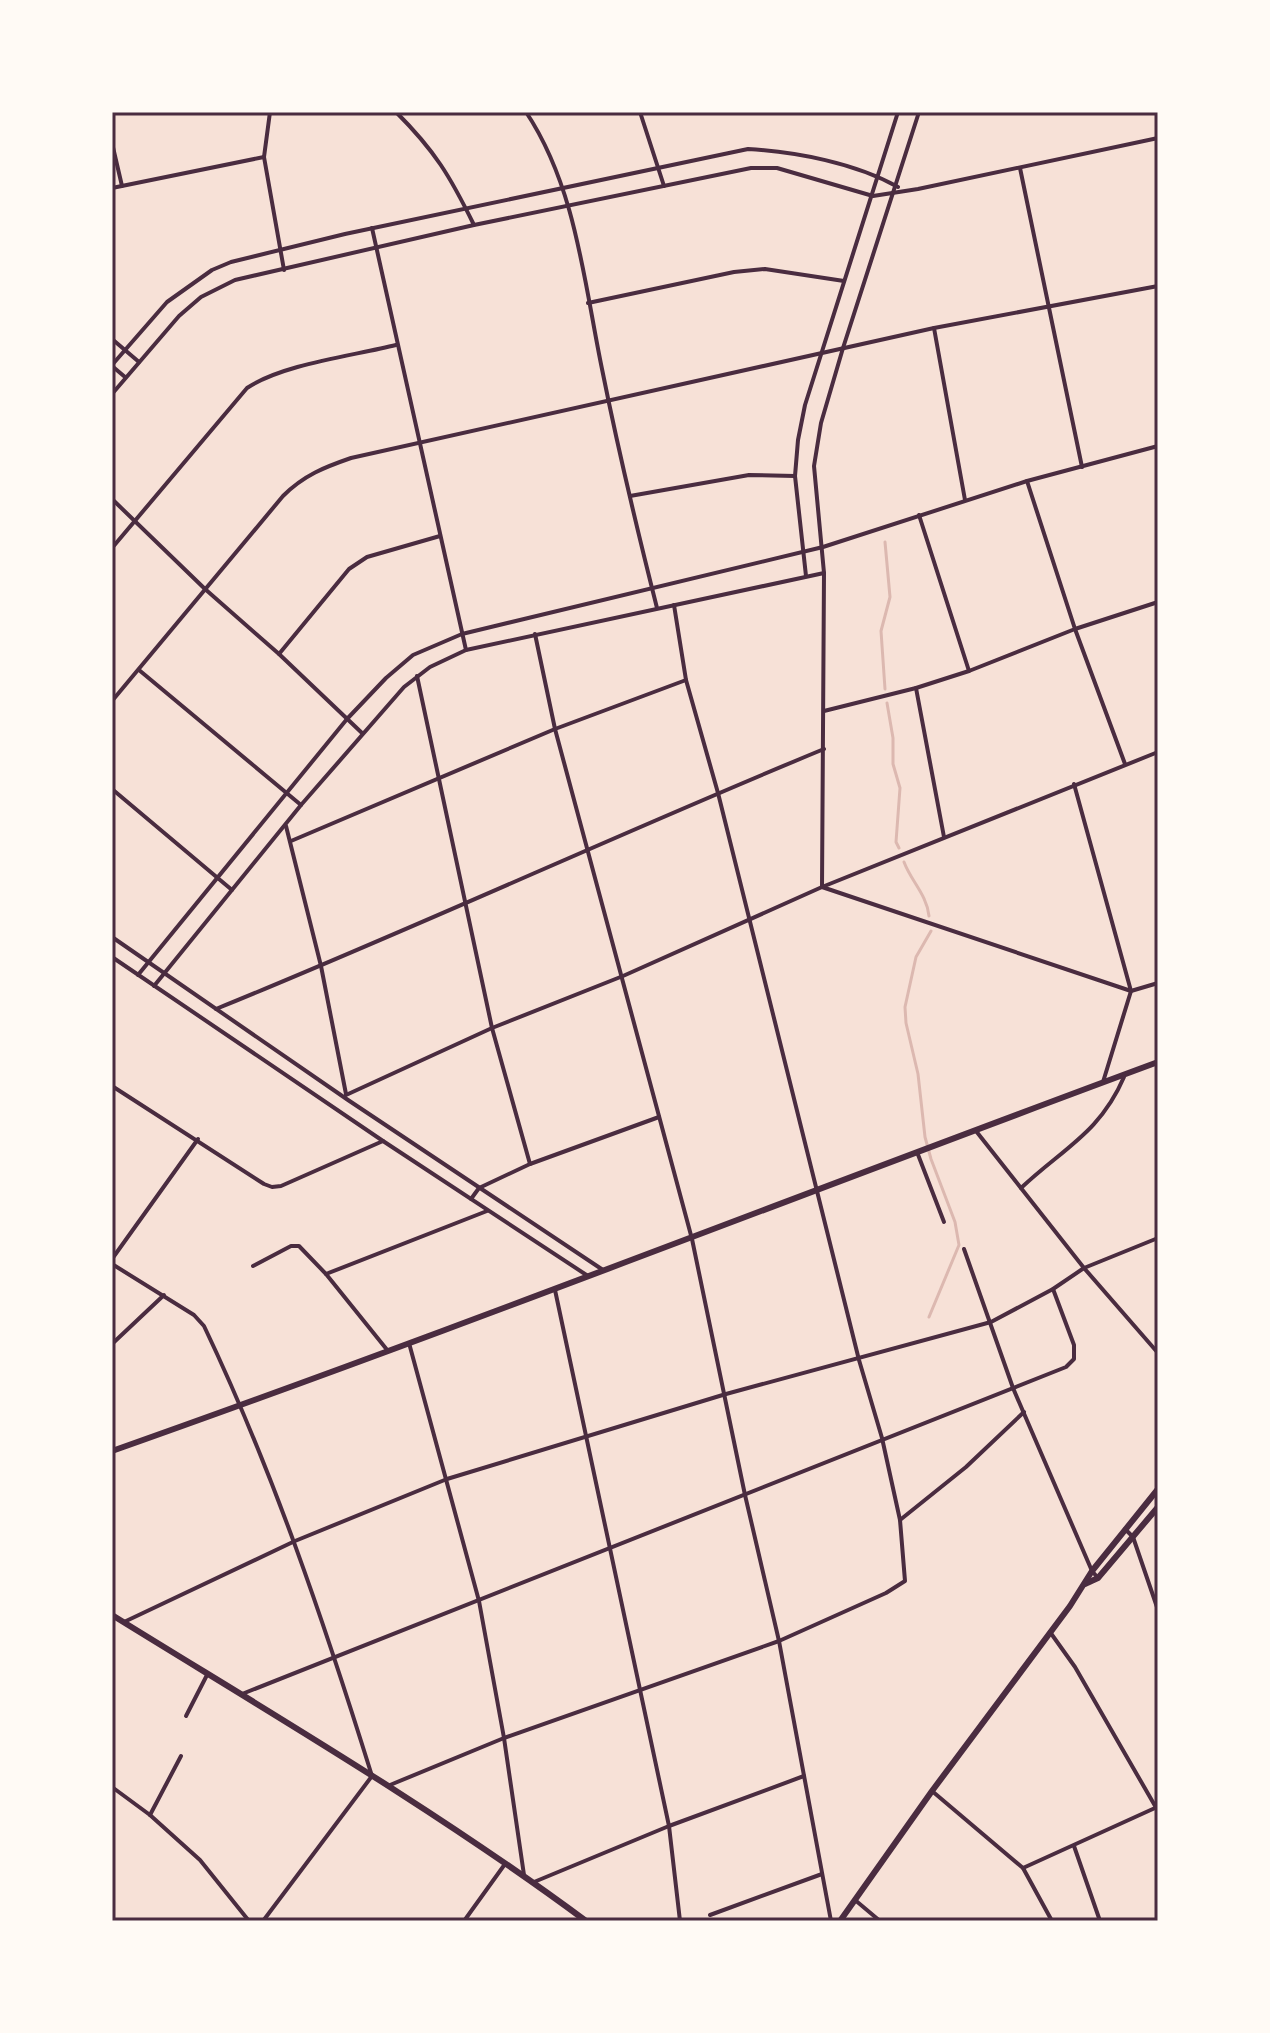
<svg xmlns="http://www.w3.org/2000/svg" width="1270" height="2033" font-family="'IBM Plex Sans',sans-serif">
  <rect width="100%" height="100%" fill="#f7e1d7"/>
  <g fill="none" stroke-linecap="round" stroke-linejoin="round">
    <g stroke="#dcb8b0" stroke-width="3">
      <path d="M 885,542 L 890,597 L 881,631 L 885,689"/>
      <path d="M 887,703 L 893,738 L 893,764 L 900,788 L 896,842 L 899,848"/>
      <path d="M 904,862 C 911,881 927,895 929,916"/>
      <path d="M 929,1317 L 959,1245 L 955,1222 L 931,1159 L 925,1137 L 918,1074 L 906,1023 L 905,1007 L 916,957 L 931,931"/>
    </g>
    <g stroke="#4a2c40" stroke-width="4">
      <path d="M 270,112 L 264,157 L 284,270"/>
      <path d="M 396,112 C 435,151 450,176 474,225"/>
      <path d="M 526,112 C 576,187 584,282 602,369 C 618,449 637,529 657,608"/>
      <path d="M 640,112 L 664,186"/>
      <path d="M 919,112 L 843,348 L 821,423 L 814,466 L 824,573 L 822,887 L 1131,991 L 1158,983"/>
      <path d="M 112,143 L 122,186"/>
      <path d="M 1020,168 L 1082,467"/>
      <path d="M 112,188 L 264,157"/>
      <path d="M 372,228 L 466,650"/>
      <path d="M 588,303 L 734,272 L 765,269 L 844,281"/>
      <path d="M 934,328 L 965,500"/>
      <path d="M 112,339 L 139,362"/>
      <path d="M 112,365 L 167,302 L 212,270 L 231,262 L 345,234 L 748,149 C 797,152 855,163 898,187"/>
      <path d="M 112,366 L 125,377"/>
      <path d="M 112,394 L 179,316 L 201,297 L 235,280 L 474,225 L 751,168 L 777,168 L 873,196 L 918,189 L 1158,138"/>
      <path d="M 1027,481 L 1075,629 L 1125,764"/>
      <path d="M 630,496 L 749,475 L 795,476"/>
      <path d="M 112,499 L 205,589 L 279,654 L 362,733"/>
      <path d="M 919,515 L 969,671"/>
      <path d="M 112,548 L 247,388 C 283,364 352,356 396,345"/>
      <path d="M 806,576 L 795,476 L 798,440 L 805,405 L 898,112"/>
      <path d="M 535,634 L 555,729 L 692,1239 L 745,1495 L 779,1641 L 831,1921"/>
      <path d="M 279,654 L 349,569 L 367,557 L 440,536"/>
      <path d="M 139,670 L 301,805"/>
      <path d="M 417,676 L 492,1028 L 530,1164"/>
      <path d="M 916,688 L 944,837"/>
      <path d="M 112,701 L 283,496 C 304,475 325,467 351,458 L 934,328 L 1158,286"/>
      <path d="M 824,711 L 916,688 L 969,671 L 1075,629 L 1158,602"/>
      <path d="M 1074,784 L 1131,991 L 1103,1082"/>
      <path d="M 112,789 L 232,890"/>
      <path d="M 286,826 L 321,966 L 346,1094"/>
      <path d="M 291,841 L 555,729 L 686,680"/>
      <path d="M 112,937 L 348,1100 L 603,1270"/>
      <path d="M 112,957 L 383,1141 L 588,1276"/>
      <path d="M 138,975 L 347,719 L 386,678 L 413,655 L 462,634 L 823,547 L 1027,481 L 1158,446"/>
      <path d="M 154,986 L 301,805 L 404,687 L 430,667 L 466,650 L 824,573"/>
      <path d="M 216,1009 C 420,926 620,833 824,749"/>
      <path d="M 112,1086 L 264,1184 L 272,1187 L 281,1186 L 383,1141"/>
      <path d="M 346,1095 L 492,1028 L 623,976 L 822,887 L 1158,752"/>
      <path d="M 976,1131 L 1084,1268 L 1158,1353"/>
      <path d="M 917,1152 L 944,1222"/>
      <path d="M 1021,1188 C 1062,1149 1100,1133 1124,1077"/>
      <path d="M 471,1199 L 479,1188 L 530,1164 L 659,1117"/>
      <path d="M 964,1249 L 1013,1388 L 1092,1571 L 1098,1578"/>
      <path d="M 112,1259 L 198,1139"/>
      <path d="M 112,1264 L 194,1315 L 204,1326 C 273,1471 324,1622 372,1776 L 263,1921"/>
      <path d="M 253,1266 L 291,1246 L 299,1246 L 326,1274 L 388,1351"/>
      <path d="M 326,1274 L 487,1211"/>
      <path d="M 555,1290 L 669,1826 L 680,1921"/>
      <path d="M 409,1343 L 479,1601 L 504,1738 L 524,1875"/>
      <path d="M 112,1344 L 164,1295"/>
      <path d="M 900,1520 L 966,1467 L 1024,1412"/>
      <path d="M 1125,1529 L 1133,1537 L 1158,1610"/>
      <path d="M 124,1622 L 295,1541 L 447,1479 L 726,1394 L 991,1322 L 1053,1289 L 1084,1268 L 1158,1238"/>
      <path d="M 1050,1632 L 1075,1667 L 1158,1811"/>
      <path d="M 242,1694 L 1066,1367 L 1074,1359 L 1074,1345 L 1053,1289"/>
      <path d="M 186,1716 L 207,1675"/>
      <path d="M 390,1785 L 504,1738 L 779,1641 L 886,1593 L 905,1581 L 900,1520 L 882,1438 L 859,1360 L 718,793 L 686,680 L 674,605"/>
      <path d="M 112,1787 L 150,1815 L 200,1860 L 249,1921"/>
      <path d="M 932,1791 L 1023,1868 L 1052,1921"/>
      <path d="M 150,1815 L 181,1756"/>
      <path d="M 1074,1846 L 1100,1921"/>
      <path d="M 1023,1868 L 1155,1808"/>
      <path d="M 534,1882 L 669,1826 L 804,1776"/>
      <path d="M 855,1900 L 880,1921"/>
      <path d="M 710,1915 L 822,1874"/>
      <path d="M 464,1921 L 505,1864"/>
    </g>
    <path stroke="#4a2c40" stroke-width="6" d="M 112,1451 C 463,1327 809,1191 1158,1062"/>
    <g stroke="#4a2c40" stroke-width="6">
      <path d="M 1085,1584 L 1098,1578 L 1158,1507"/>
      <path d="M 112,1615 C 272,1714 435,1809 586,1921"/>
      <path d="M 840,1921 L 932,1791 L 1070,1606 L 1092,1571 L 1158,1489"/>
    </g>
  </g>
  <rect width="1270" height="2033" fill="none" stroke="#fffaf5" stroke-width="228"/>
  <rect x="114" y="114" width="1042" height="1805" fill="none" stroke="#4a2c40" stroke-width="3"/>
</svg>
